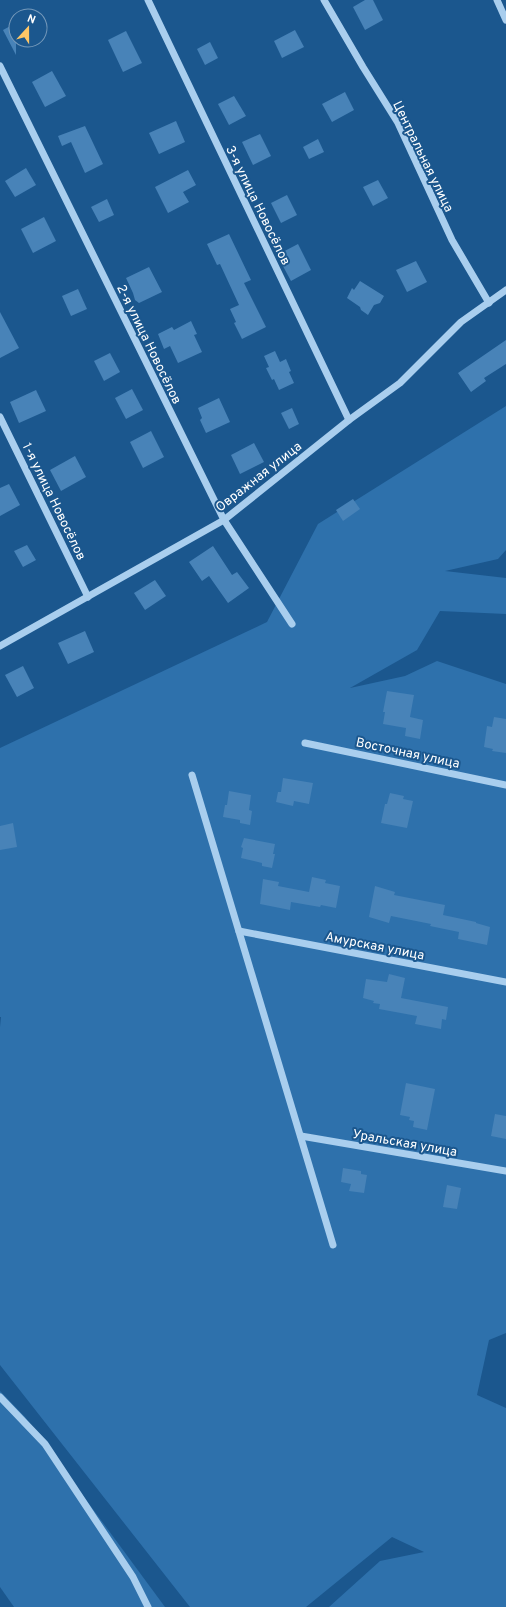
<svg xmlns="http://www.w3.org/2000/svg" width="506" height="1607" font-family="Overpass,sans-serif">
  <rect width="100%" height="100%" fill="#1b578e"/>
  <g fill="#2e71ac">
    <path d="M 506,406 L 506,550 L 498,559 L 445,571 L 506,578 L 506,614 L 440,611 L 417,650 L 350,688 L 405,676 L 437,661 L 506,684 L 506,1333 L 489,1340 L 477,1395 L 506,1408 L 506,1607 L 329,1607 L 380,1561 L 424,1552 L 392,1537 L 306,1607 L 190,1607 L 0,1365 L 0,1027 L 1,1017 L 0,1017 L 0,748 L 267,622 L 318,524 Z"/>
    <path d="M 0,1391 L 25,1417 L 165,1607 L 14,1607 L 0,1587 Z"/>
  </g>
  <g fill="#4883b8">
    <path d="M 365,0 L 373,0 L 383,20 L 365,30 L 353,7 Z"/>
    <path d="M 16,23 L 16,55 L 3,30 Z"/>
    <path d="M 295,30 L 304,47 L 282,58 L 274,41 Z"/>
    <path d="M 126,31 L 142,63 L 123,72 L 108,40 Z"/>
    <path d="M 210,42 L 218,58 L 205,65 L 197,49 Z"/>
    <path d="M 52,71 L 66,96 L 45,107 L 32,82 Z"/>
    <path d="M 345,92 L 354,110 L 332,122 L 322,104 Z"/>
    <path d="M 234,96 L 246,116 L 229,125 L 218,104 Z"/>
    <path d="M 176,121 L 185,142 L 159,154 L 149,133 Z"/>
    <path d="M 85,126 L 103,164 L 85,173 L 71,142 L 62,146 L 58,136 Z"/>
    <path d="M 260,134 L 271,156 L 253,165 L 242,142 Z"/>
    <path d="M 318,139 L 324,152 L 309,159 L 303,147 Z"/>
    <path d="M 26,168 L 36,185 L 15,197 L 5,181 Z"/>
    <path d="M 188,170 L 196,185 L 183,192 L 189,202 L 168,213 L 155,187 Z"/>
    <path d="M 378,180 L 388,198 L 373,206 L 363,187 Z"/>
    <path d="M 287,195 L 297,215 L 281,223 L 271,203 Z"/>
    <path d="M 107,199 L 114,215 L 99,222 L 91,207 Z"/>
    <path d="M 44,217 L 56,241 L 33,253 L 21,229 Z"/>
    <path d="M 229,234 L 251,280 L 244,283 L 266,327 L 242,339 L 234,323 L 236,322 L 230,309 L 239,305 L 220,264 L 217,265 L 207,244 Z"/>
    <path d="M 298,244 L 311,270 L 291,281 L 277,255 Z"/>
    <path d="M 416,261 L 427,282 L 407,292 L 396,270 Z"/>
    <path d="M 149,267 L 162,292 L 139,303 L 135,300 L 133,293 L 126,278 Z"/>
    <path d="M 360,281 L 384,296 L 380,303 L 374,305 L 368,315 L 361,310 L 360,307 L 347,298 L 352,288 L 354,290 Z"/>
    <path d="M 78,289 L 87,309 L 71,316 L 62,296 Z"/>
    <path d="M 0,312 L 19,348 L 0,358 Z"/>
    <path d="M 191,321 L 197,334 L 194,335 L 202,352 L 178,363 L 170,346 L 164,349 L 158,334 L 172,327 L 174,330 Z"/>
    <path d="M 506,340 L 506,364 L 484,378 L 486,381 L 471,392 L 458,373 Z"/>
    <path d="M 275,351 L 280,362 L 286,359 L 291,371 L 289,372 L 294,383 L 279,390 L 274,379 L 272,380 L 266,368 L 269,367 L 264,356 Z"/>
    <path d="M 110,353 L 120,372 L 104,381 L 94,361 Z"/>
    <path d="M 132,389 L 143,410 L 126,419 L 115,398 Z"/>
    <path d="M 36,390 L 46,411 L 19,423 L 10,402 Z"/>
    <path d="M 219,398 L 230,422 L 206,433 L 200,420 L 202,418 L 198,408 Z"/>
    <path d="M 292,408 L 299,424 L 289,429 L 281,413 Z"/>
    <path d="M 151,431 L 164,457 L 143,468 L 130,442 Z"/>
    <path d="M 254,443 L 264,462 L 240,474 L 231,455 Z"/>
    <path d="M 75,456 L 86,477 L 61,491 L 50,470 Z"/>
    <path d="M 9,484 L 20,505 L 0,516 L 0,488 Z"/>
    <path d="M 353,499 L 360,509 L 343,521 L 336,510 Z"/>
    <path d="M 27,545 L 36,560 L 23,567 L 14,551 Z"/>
    <path d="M 213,546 L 232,575 L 237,572 L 249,588 L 228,603 L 209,576 L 202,581 L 189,562 Z"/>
    <path d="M 155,580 L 166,596 L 145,610 L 134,593 Z"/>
    <path d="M 85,631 L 94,652 L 68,664 L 58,643 Z"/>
    <path d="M 23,666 L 34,688 L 17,697 L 5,675 Z"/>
    <path d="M 387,691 L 414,695 L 410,717 L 423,720 L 420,739 L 405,736 L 406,728 L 383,724 L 385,712 L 383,712 Z"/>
    <path d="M 494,717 L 506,719 L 506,753 L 492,751 L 493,749 L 484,747 L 487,726 L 492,727 Z"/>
    <path d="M 283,778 L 313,783 L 309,804 L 294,801 L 293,806 L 276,802 L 278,792 L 281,792 Z"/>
    <path d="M 229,791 L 251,795 L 249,810 L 252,811 L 250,825 L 240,823 L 240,820 L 223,817 L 225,805 L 227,805 Z"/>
    <path d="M 390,793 L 404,796 L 403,799 L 413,801 L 407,828 L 381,823 L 385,804 L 387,804 Z"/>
    <path d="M 13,823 L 17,847 L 0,850 L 0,826 Z"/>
    <path d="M 244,838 L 275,844 L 273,854 L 275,854 L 272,868 L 262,866 L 262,863 L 241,858 L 243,848 L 241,847 Z"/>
    <path d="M 312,877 L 326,880 L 325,883 L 340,886 L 336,908 L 321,905 L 320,907 L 291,902 L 290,910 L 260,904 L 263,879 L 279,882 L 278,886 L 309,892 Z"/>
    <path d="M 375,886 L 395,892 L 394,895 L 445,905 L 443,915 L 476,922 L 476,923 L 490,927 L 487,945 L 458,939 L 459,932 L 430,926 L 431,924 L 391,916 L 389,923 L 369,917 Z"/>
    <path d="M 389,974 L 405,978 L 401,998 L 448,1007 L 446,1020 L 442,1019 L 441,1029 L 415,1024 L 417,1016 L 379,1009 L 380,1004 L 373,1003 L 374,1001 L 363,998 L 366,979 L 387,982 Z"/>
    <path d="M 406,1083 L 435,1089 L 427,1130 L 413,1127 L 414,1121 L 409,1120 L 410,1117 L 400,1115 Z"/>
    <path d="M 495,1114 L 506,1116 L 506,1139 L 491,1136 Z"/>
    <path d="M 343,1168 L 361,1171 L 361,1174 L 367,1175 L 364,1193 L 349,1191 L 351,1184 L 341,1182 Z"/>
    <path d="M 447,1185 L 461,1188 L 457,1209 L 443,1207 Z"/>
  </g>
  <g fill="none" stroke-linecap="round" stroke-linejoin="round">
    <g stroke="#a9ceee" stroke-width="7">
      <path d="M 148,0 L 349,420"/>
      <path d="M 324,0 L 363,67 L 398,123 L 452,240 L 489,303"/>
      <path d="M 497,0 L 506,20"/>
      <path d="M 0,66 L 224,520 L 292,624"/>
      <path d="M 0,417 L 88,597"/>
      <path d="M 0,646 L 224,520 L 349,420 L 400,383 L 461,322 L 506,290"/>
      <path d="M 305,743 L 506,785"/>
      <path d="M 192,775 L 333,1245"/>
      <path d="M 239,931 L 506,982"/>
      <path d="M 301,1136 L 506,1171"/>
      <path d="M 0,1397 L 45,1444 L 133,1577 L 148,1607"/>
    </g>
  </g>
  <g text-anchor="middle" stroke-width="4" stroke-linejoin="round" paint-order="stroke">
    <g font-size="13" fill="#fff" stroke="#1b578e">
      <text transform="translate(424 156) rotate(64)" y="5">Центральная улица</text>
      <text transform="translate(259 205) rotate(64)" y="5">3-я улица Новосёлов</text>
      <text transform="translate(150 344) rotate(64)" y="5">2-я улица Новосёлов</text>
      <text transform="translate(258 476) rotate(-38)" y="5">Овражная улица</text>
      <text transform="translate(55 501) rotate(64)" y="5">1-я улица Новосёлов</text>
      <text transform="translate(408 752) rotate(12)" y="5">Восточная улица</text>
      <text transform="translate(375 945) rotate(11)" y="5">Амурская улица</text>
      <text transform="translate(405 1142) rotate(10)" y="5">Уральская улица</text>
    </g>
  </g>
  <g transform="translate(28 28) rotate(21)"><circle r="19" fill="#1b578e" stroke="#769abb"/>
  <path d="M0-3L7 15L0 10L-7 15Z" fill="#fec666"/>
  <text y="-6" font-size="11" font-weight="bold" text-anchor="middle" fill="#ffffff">N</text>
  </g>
</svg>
